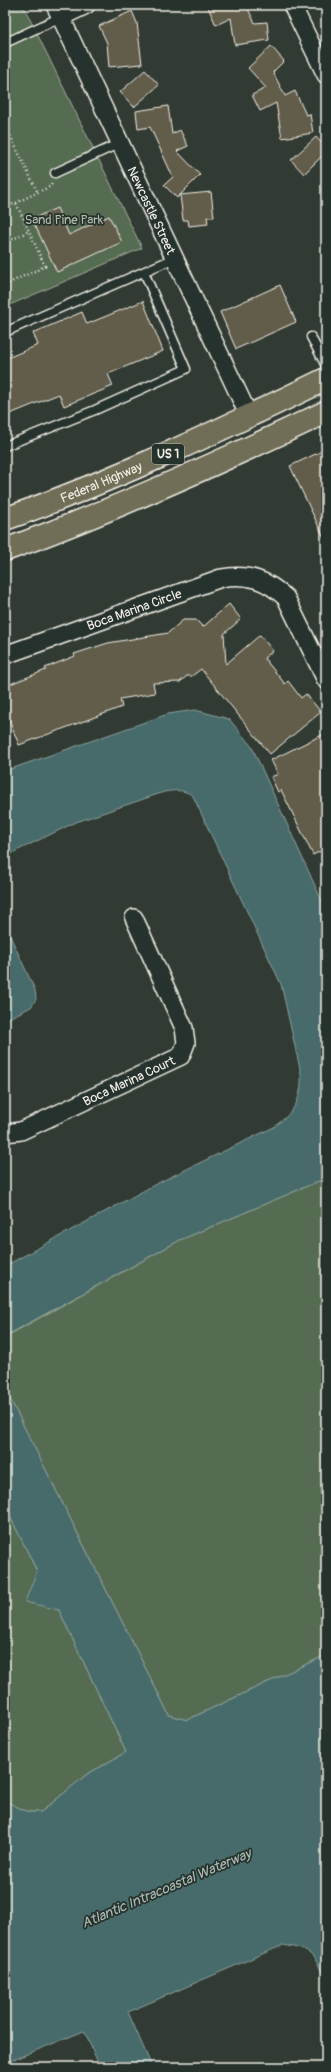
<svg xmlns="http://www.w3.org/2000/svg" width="331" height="2072" font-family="Pangolin,sans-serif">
  <rect width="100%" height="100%" fill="#323b33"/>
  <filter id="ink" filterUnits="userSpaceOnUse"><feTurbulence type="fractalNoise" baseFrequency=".025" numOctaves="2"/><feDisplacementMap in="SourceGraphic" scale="8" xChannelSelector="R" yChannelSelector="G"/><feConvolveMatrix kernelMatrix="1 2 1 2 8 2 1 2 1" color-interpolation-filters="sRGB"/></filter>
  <g filter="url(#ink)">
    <g fill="#556c52" stroke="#a4ae9d">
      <path d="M 5,5 L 23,5 L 142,248 L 5,307 Z"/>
      <path d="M 326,1178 L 326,1655 L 187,1720 L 169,1715 L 5,1389 L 5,1339 L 7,1336 L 180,1240 Z"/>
      <path d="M 5,1506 L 37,1571 L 59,1610 L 126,1752 L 86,1775 L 41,1812 L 28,1812 L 5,1801 Z"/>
    </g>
    <g fill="#476b6b" stroke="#8ca19d">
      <path d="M 195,710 L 229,719 L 252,747 L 326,910 L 326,1178 L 180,1240 L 7,1335 L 5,1339 L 5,1266 L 156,1184 L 274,1127 C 295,1111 302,1100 301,1073 L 281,984 L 193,796 C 184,789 176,790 164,792 L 76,822 L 14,852 L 5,861 L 5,771 L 168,714 Z"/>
      <path d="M 5,925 L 35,990 L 36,999 L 31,1007 L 5,1020 Z"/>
      <path d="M 5,1389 L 169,1715 L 187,1720 L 326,1655 L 326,1981 C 314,1955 313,1950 283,1945 L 128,2012 L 152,2067 L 100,2067 L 84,2031 L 5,2063 L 5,1801 L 28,1812 L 41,1812 L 86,1775 L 126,1752 L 59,1610 L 25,1602 L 37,1571 L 5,1506 Z"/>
    </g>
    <g fill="#625d4b" stroke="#f4f1e8">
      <path d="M 207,5 L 258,5 L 248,9 L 255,23 L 267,22 L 269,40 L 235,45 L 231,18 L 216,25 Z"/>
      <path d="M 132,11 L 137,23 L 142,64 L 109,67 L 107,43 L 99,26 Z"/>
      <path d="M 271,46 L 284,61 L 273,72 L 285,96 L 295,91 L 306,115 L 310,114 L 313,133 L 282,138 L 276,103 L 260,111 L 252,95 L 266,88 L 248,68 Z"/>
      <path d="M 145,70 L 159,85 L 134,107 L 120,92 Z"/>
      <path d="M 168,106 L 172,134 L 180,130 L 188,146 L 177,151 L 200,175 L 180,195 L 211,192 L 214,217 L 207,217 L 208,224 L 189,226 L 188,220 L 183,220 L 180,195 L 177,198 L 164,185 L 173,177 L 150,127 L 138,129 L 136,111 Z"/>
      <path d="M 316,137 L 326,148 L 326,152 L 304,174 L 291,160 Z"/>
      <path d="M 57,208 L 69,235 L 109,216 L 122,242 L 57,272 L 32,219 Z"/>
      <path d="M 280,285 L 296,322 L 236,349 L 220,312 Z"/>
      <path d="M 143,301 L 163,351 L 108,374 L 113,386 L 64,406 L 59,394 L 5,416 L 5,359 L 38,345 L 33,333 L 82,312 L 87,324 Z"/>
      <path d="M 322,451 L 326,459 L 326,542 L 290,466 Z"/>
      <path d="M 229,604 L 241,619 L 224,634 L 226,664 L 260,635 L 273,651 L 264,658 L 285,684 L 288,681 L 301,698 L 306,694 L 321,712 L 270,754 L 201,669 L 192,676 L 187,676 L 180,682 L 153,683 L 155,693 L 120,699 L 122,707 L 19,745 L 5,710 L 5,686 L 46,670 L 45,668 L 75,656 L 74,654 L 108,643 L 168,633 L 183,620 L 196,620 L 203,627 Z"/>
      <path d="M 326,733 L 326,848 L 313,855 L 281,790 L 278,792 L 271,777 L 278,774 L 271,760 Z"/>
    </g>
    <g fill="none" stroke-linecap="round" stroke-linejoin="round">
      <g stroke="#f4f1e8" stroke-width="11">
        <g id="service">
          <path d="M 5,43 L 61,17"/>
          <path d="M 55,173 L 120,143"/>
          <path d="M 5,332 L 175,258"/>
          <path d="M 311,337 L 326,366"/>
          <path d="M 5,446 L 95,410 L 186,369 L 144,272"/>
        </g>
      </g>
      <g stroke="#f4f1e8" stroke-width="20">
        <g id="minor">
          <path id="s1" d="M 55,5 L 249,416"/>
          <path d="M 292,5 L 326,75"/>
          <path d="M 61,17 L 86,5"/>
          <path id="s2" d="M 5,655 L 221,578 C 248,573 267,580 286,598 L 326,680"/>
          <path id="s3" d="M 5,1133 L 21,1131 L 181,1056 L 186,1043 L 184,1028 L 134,918"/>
        </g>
      </g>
      <g stroke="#f4f1e8" stroke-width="25">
        <g id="primary">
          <path id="s4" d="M 5,519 C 115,480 221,430 326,379"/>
          <path d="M 5,550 C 115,510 221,462 326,412"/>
        </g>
      </g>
      <g stroke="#f4f1e8" stroke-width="2.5" stroke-dasharray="1 3" stroke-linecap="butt">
        <path d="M 5,78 L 9,77"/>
        <path d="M 5,125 L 38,193"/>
        <path d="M 5,208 L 51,186 L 52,183"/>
        <path d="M 5,243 L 29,231"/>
        <path d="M 5,285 L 45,266 L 16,203"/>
      </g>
      <use href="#service" stroke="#26332d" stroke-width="8"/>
      <use href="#minor" stroke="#26332d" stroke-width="17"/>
      <use href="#primary" stroke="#716e59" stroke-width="22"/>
    </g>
  </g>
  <g text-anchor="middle" stroke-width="3.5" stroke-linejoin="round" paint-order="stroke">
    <rect fill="#26332d" stroke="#b6b8b0" stroke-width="1" x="152" y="444" width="32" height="20" rx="3"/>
    <g font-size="12" font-weight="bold" fill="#f4f1e8">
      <text x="168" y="458">US 1</text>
    </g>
    <g font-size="13" fill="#f4f1e8" stroke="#26332d">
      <text dy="5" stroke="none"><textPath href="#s1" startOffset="227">Newcastle Street</textPath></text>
      <text dy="5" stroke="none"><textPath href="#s4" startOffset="103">Federal Highway</textPath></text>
      <text dy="5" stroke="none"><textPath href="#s2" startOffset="137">Boca Marina Circle</textPath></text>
      <text dy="5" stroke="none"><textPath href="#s3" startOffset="135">Boca Marina Court</textPath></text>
    </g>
    <g font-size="13" fill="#b4bcac" stroke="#26332d">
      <text x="64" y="224">Sand Pine Park</text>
    </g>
    <g font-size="14" font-style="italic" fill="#afbbb6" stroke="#26332d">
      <text transform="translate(166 1888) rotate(-23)" y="5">Atlantic Intracoastal Waterway</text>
    </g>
  </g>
  <rect width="331" height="2072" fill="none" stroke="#26332d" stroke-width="20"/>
  <rect x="10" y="10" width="311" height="2052" fill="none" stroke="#f4f1e8" stroke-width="1.5" filter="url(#ink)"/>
</svg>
